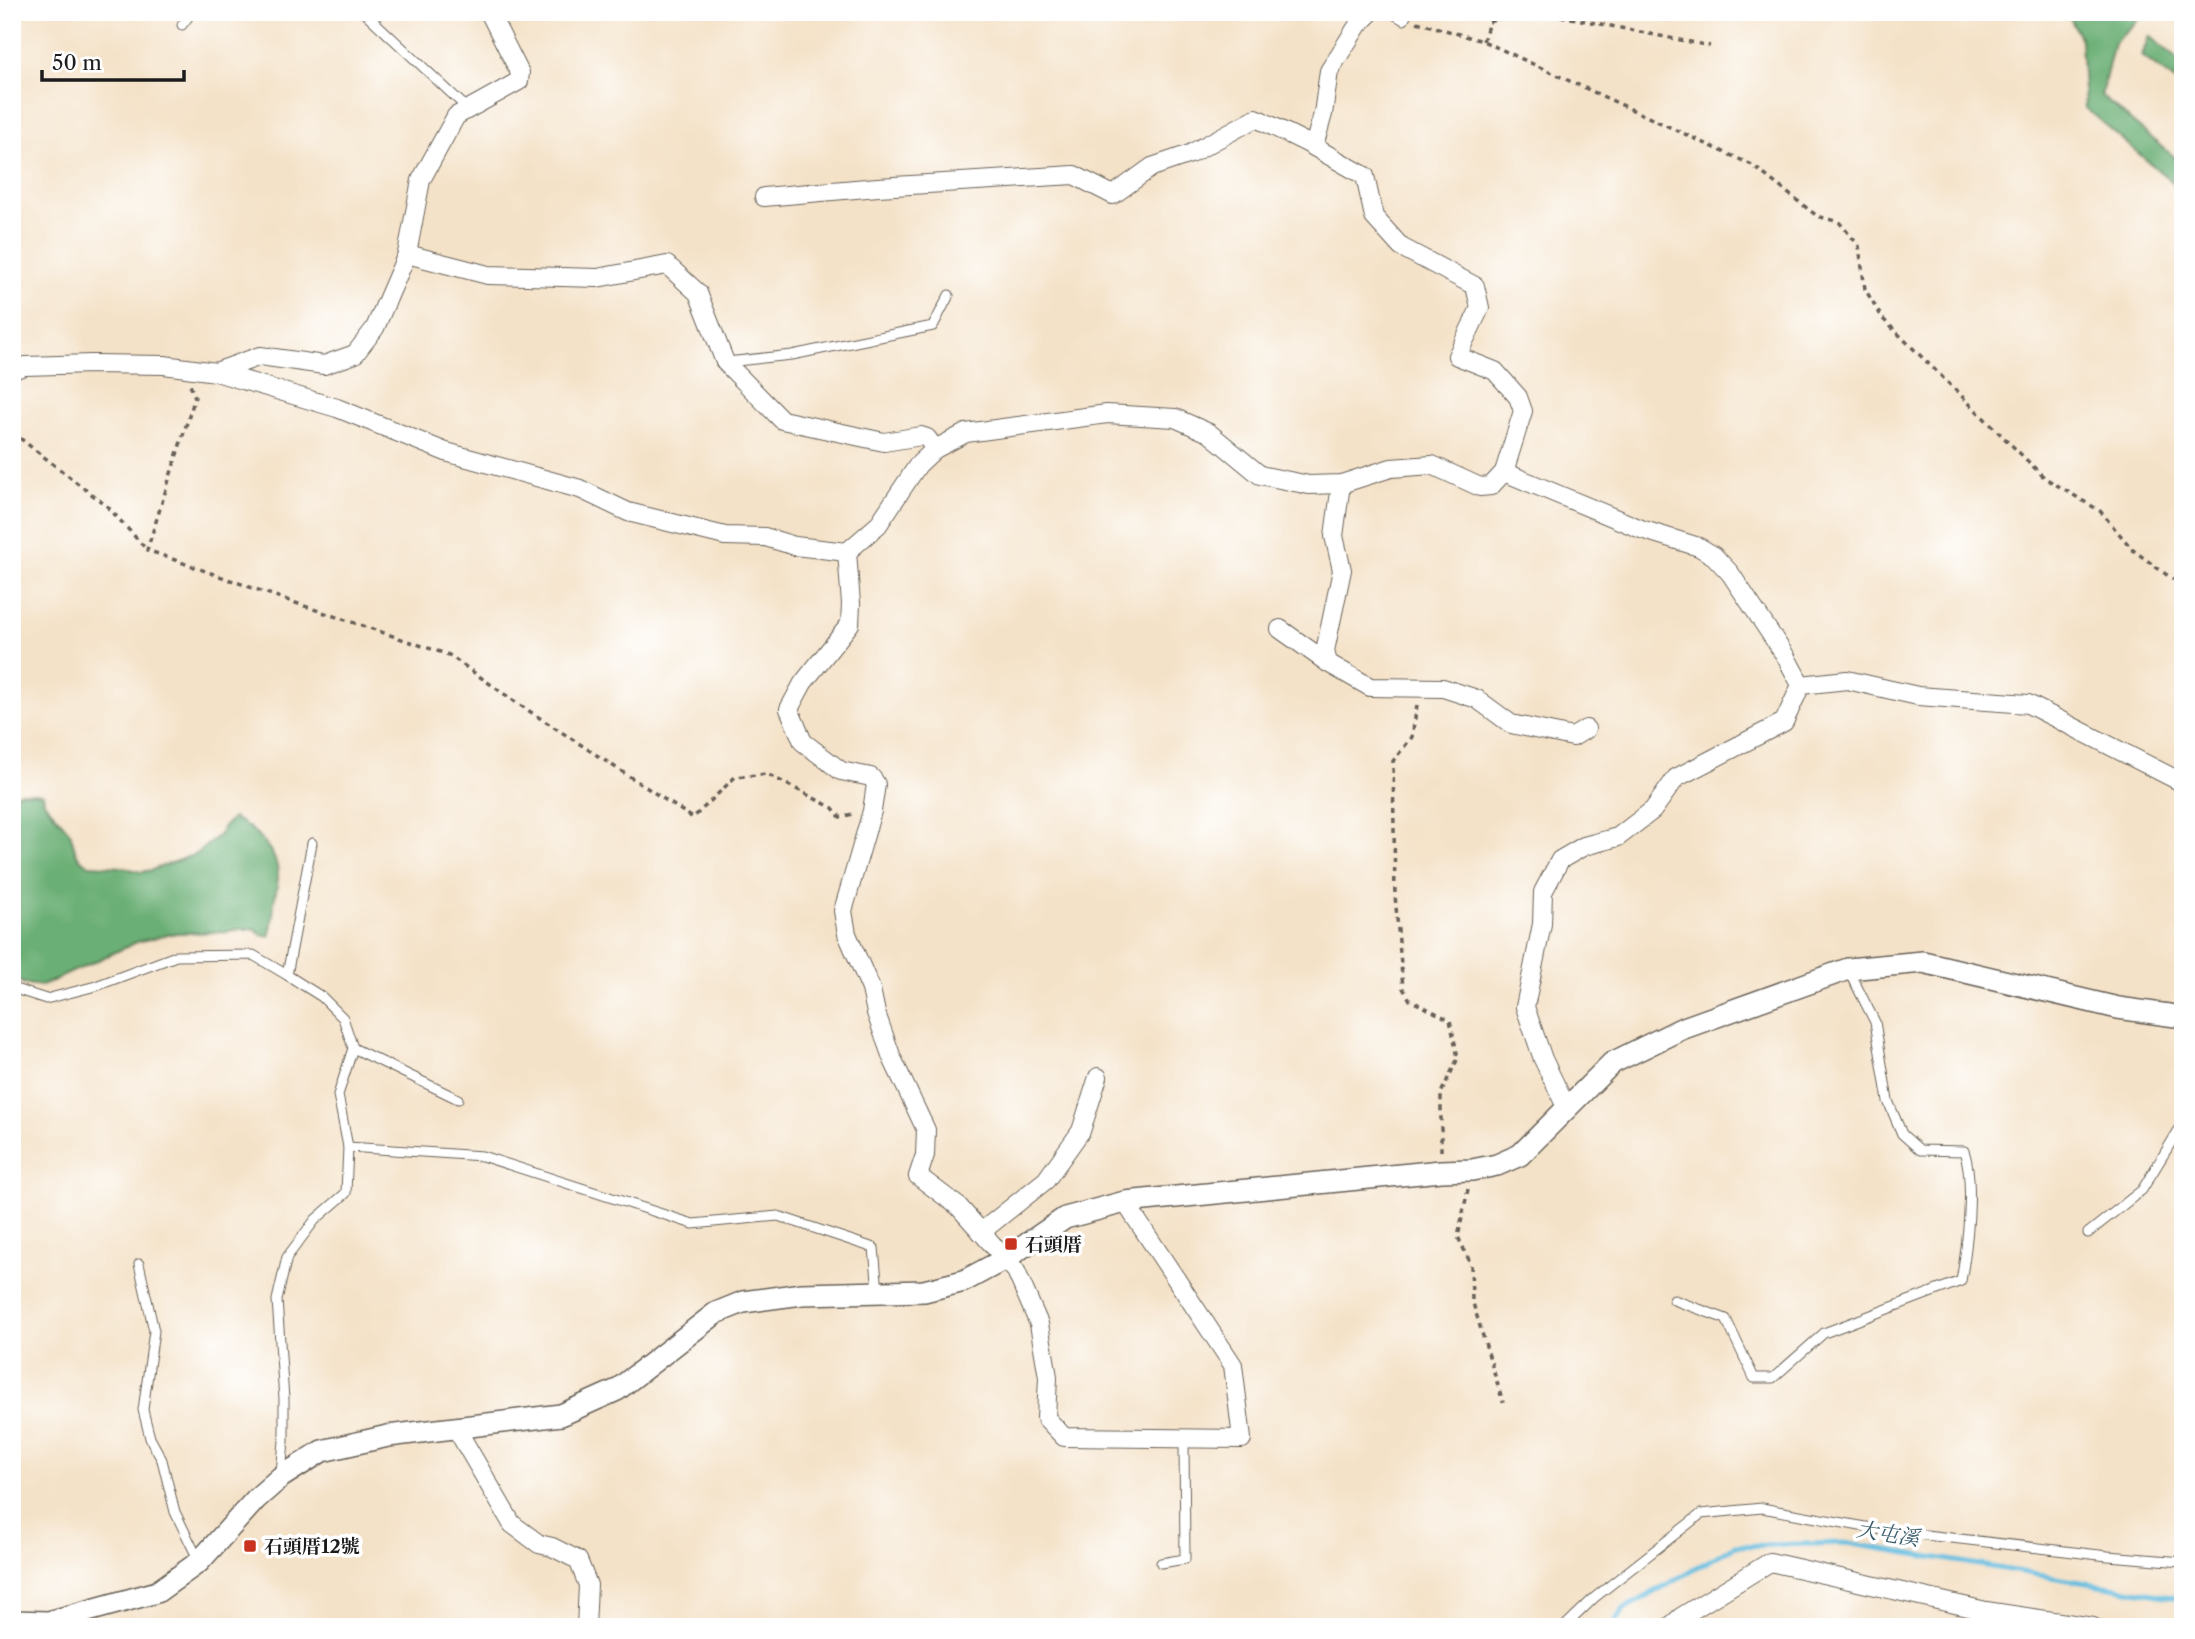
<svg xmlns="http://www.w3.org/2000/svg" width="2195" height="1639" font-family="'Libre Caslon Text','Noto Serif TC',serif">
  <rect width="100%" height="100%" fill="#fff"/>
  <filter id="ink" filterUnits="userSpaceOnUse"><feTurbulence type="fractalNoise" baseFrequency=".0143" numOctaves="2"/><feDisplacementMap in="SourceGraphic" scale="14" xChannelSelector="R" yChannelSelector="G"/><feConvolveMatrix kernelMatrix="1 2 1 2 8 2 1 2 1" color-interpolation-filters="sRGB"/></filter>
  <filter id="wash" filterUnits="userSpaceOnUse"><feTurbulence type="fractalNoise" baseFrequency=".00686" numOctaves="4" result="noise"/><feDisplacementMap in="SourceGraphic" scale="28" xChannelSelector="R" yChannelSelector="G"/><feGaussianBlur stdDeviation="1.57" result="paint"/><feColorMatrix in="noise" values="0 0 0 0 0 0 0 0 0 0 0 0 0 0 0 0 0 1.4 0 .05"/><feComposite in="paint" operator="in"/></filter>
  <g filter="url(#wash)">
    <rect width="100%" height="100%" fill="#f4e2c8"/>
    <g fill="#6baf74" stroke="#446648" stroke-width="2">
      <path d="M 2067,12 L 2146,12 L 2114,43 L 2101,96 L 2183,164 L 2183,191 L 2085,108 L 2081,40 Z"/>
      <path d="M 2149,36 L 2183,64 L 2183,87 L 2142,56 Z"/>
      <path d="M 22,792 L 43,794 L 44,802 L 70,832 L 76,853 L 81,860 L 90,865 L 122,867 L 141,872 L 152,870 L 196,854 L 220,834 L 224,826 L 233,818 C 253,827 279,852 278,876 C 278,885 275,894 274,903 C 273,914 273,925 269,936 L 261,935 L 254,929 L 244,929 L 225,932 L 176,933 L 137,942 L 42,986 L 25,984 L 12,978 L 12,795 Z"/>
    </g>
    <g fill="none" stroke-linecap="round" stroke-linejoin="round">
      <path stroke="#63bde0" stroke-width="5" d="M 1611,1627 L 1624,1609 L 1735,1546 L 1847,1543 L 2183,1599"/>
    </g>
  </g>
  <g filter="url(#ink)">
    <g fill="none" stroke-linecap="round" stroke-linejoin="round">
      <g stroke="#686158" stroke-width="11">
        <g id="service">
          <path d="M 364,12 L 468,109"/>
          <path d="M 1390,12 L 1404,20 L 1408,12"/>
          <path d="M 182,25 L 192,12"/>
          <path d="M 727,362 L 792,355 L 933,326 L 949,295"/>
          <path d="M 287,975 L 312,843"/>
          <path d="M 12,988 L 46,999 L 96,986 L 176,956 L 253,955 L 287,975 L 322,997 L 343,1018 L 353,1048 L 338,1095 L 348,1147 L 346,1193 L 315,1220 L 287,1257 L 277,1300 L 284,1399 L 284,1441 L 281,1473"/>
          <path d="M 353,1048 L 458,1099"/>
          <path d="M 348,1147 L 482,1156 L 693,1224 L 778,1216 L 874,1248 L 878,1291"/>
          <path d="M 2088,1233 L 2142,1190 L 2183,1123"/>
          <path d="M 139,1264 L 154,1331 L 143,1410 L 150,1438 L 162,1460 L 175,1512 L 199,1561"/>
          <path d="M 1674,1300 L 1726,1319 L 1754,1378 L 1773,1378 L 1824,1333 L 1961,1281 C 1967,1248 1975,1182 1964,1151 L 1920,1150 L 1902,1134 L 1888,1101 L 1875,1022 L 1849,971"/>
          <path d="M 1161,1563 L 1185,1559 L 1184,1439"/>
          <path d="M 1564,1627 L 1594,1598 L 1701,1514 L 1762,1508 L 1882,1530 L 2108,1556 L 2183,1562"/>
        </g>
      </g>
      <g stroke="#686158" stroke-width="20">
        <g id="minor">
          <path d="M 1314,146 L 1323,114 L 1329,71 L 1358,25 L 1371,12"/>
          <path d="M 764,197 L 878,187 L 1074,175 L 1113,195 L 1152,167 L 1190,154 L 1256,118 L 1307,143 L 1365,176 L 1374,217 L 1401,247 L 1475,286 L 1480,308 L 1457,356 L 1495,371 L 1518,397 L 1523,411 L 1504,472"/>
          <path d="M 407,254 L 488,275 L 597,278 L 667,265 L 698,293 L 725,362 L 782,420 L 884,442 L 921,436 L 927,438 L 935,449"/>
          <path d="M 12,370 L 25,366 L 92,364 L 164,365 L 216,372 L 337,408 L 446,452 L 580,489 L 628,512 L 725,536 L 765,537 L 795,546 L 847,552 L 878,525 L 918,465 L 935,449 L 966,433 L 1107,414 L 1175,418 L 1209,433 L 1260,475 L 1309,485 L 1341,484 L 1391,468 L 1432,465 L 1480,487 L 1491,486 L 1504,472 L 1641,529 L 1699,547 L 1714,556 L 1730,573 L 1786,657 L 1801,685"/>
          <path d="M 216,372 L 260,356 L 324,365 L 355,354 L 375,328 L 407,254 L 421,180 L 456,116 L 519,81 L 520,73 L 489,12"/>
          <path d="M 1341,484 L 1334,536 L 1342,570 L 1325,651 L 1328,663 L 1370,687 L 1443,688 L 1477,699 L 1511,724 L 1573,737 L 1586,729"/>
          <path d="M 847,552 L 851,604 L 850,624 L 803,683 L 789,709 L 803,742 L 841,771 L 871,777 L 876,784 L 872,811 L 843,911 L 847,934 L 871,989 L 876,1013 L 892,1058 L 926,1130 L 925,1155 L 918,1176 L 959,1207 L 1016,1271 L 1039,1324 L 1048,1377 L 1046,1418 L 1064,1437 L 1242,1439 L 1233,1365 L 1125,1202"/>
          <path d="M 1280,629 L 1328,663"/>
          <path d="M 1567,1109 L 1543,1059 L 1525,1007 L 1542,924 L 1543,892 L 1560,860 L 1584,846 L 1618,837 L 1653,810 L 1676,778 L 1784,722 L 1801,685 L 1847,680 L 1918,696 L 2028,704 L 2183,783"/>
          <path d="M 981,1232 L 1046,1180 L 1081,1131 L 1098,1077"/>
          <path d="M 456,1428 L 512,1524 L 539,1544 L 552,1547 L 578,1560 L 588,1585 L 586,1627"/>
          <path d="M 1670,1627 L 1681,1617 L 1770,1562 L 1986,1611 L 2093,1627"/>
        </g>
      </g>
      <g stroke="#686158" stroke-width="24">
        <path id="tertiary" d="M 12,1621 L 48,1622 L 157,1592 L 199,1562 L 256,1499 L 281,1477 L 322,1451 L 388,1436 L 561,1415 L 617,1390 L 716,1313 L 743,1302 L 802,1294 L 924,1291 L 964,1281 L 1005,1259 L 1065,1218 L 1125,1202 L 1441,1171 L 1472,1170 L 1497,1165 L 1520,1155 L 1612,1063 L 1681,1029 L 1848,969 L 1923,962 L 2118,1008 L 2183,1017"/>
      </g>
      <g stroke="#686158" stroke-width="3.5" stroke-dasharray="5 5" stroke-linecap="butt">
        <path d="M 1541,12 L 1710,46"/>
        <path d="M 1417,22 L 1483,41 L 1752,165 L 1817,216 L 1839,222 L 1859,246 L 1865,289 L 1883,319 L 2045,478 L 2100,511 L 2133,550 L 2171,578 L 2183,583"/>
        <path d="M 1483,41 L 1489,22 L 1520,12"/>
        <path d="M 190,385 L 195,397 L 147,550 L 275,596 L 449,655 L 517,703 L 693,818 L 735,777 L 767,774 L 833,808 L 840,817 L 853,814"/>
        <path d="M 12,432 L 108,507 L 147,550"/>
        <path d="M 1417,705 L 1412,737 L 1393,761 L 1395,895 L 1403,988 L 1410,1000 L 1450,1020 L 1458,1058 L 1441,1093 L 1441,1151"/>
        <path d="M 1468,1189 L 1458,1237 L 1471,1264 L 1472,1300 L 1503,1402"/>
      </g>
      <use href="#service" stroke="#fff" stroke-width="9"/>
      <use href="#minor" stroke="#fff" stroke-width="18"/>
      <use href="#tertiary" stroke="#fff" stroke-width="21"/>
    </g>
  </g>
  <g fill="#c8321e" stroke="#fff" stroke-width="2.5">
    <rect x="1004" y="1237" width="14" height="14" rx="3.5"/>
    <rect x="243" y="1539" width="14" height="14" rx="3.5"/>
  </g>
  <g text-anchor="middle" stroke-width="7" stroke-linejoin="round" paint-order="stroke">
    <g font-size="19" font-weight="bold" fill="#1c1c1c" stroke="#fff" text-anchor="start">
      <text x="1025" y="1251">石頭厝</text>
      <text x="264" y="1553">石頭厝12號</text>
    </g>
    <g font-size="21" font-style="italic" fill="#385c6a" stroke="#fff">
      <text transform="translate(1888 1534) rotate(9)" y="7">大屯溪</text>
    </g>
  </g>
  <rect width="2195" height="1639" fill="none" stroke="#fff" stroke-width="42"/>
  <path d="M42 70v10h142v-10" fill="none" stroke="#1c1c1c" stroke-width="3.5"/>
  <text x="52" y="70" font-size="21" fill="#1c1c1c" stroke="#ffffff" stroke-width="5" paint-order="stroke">50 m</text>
</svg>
